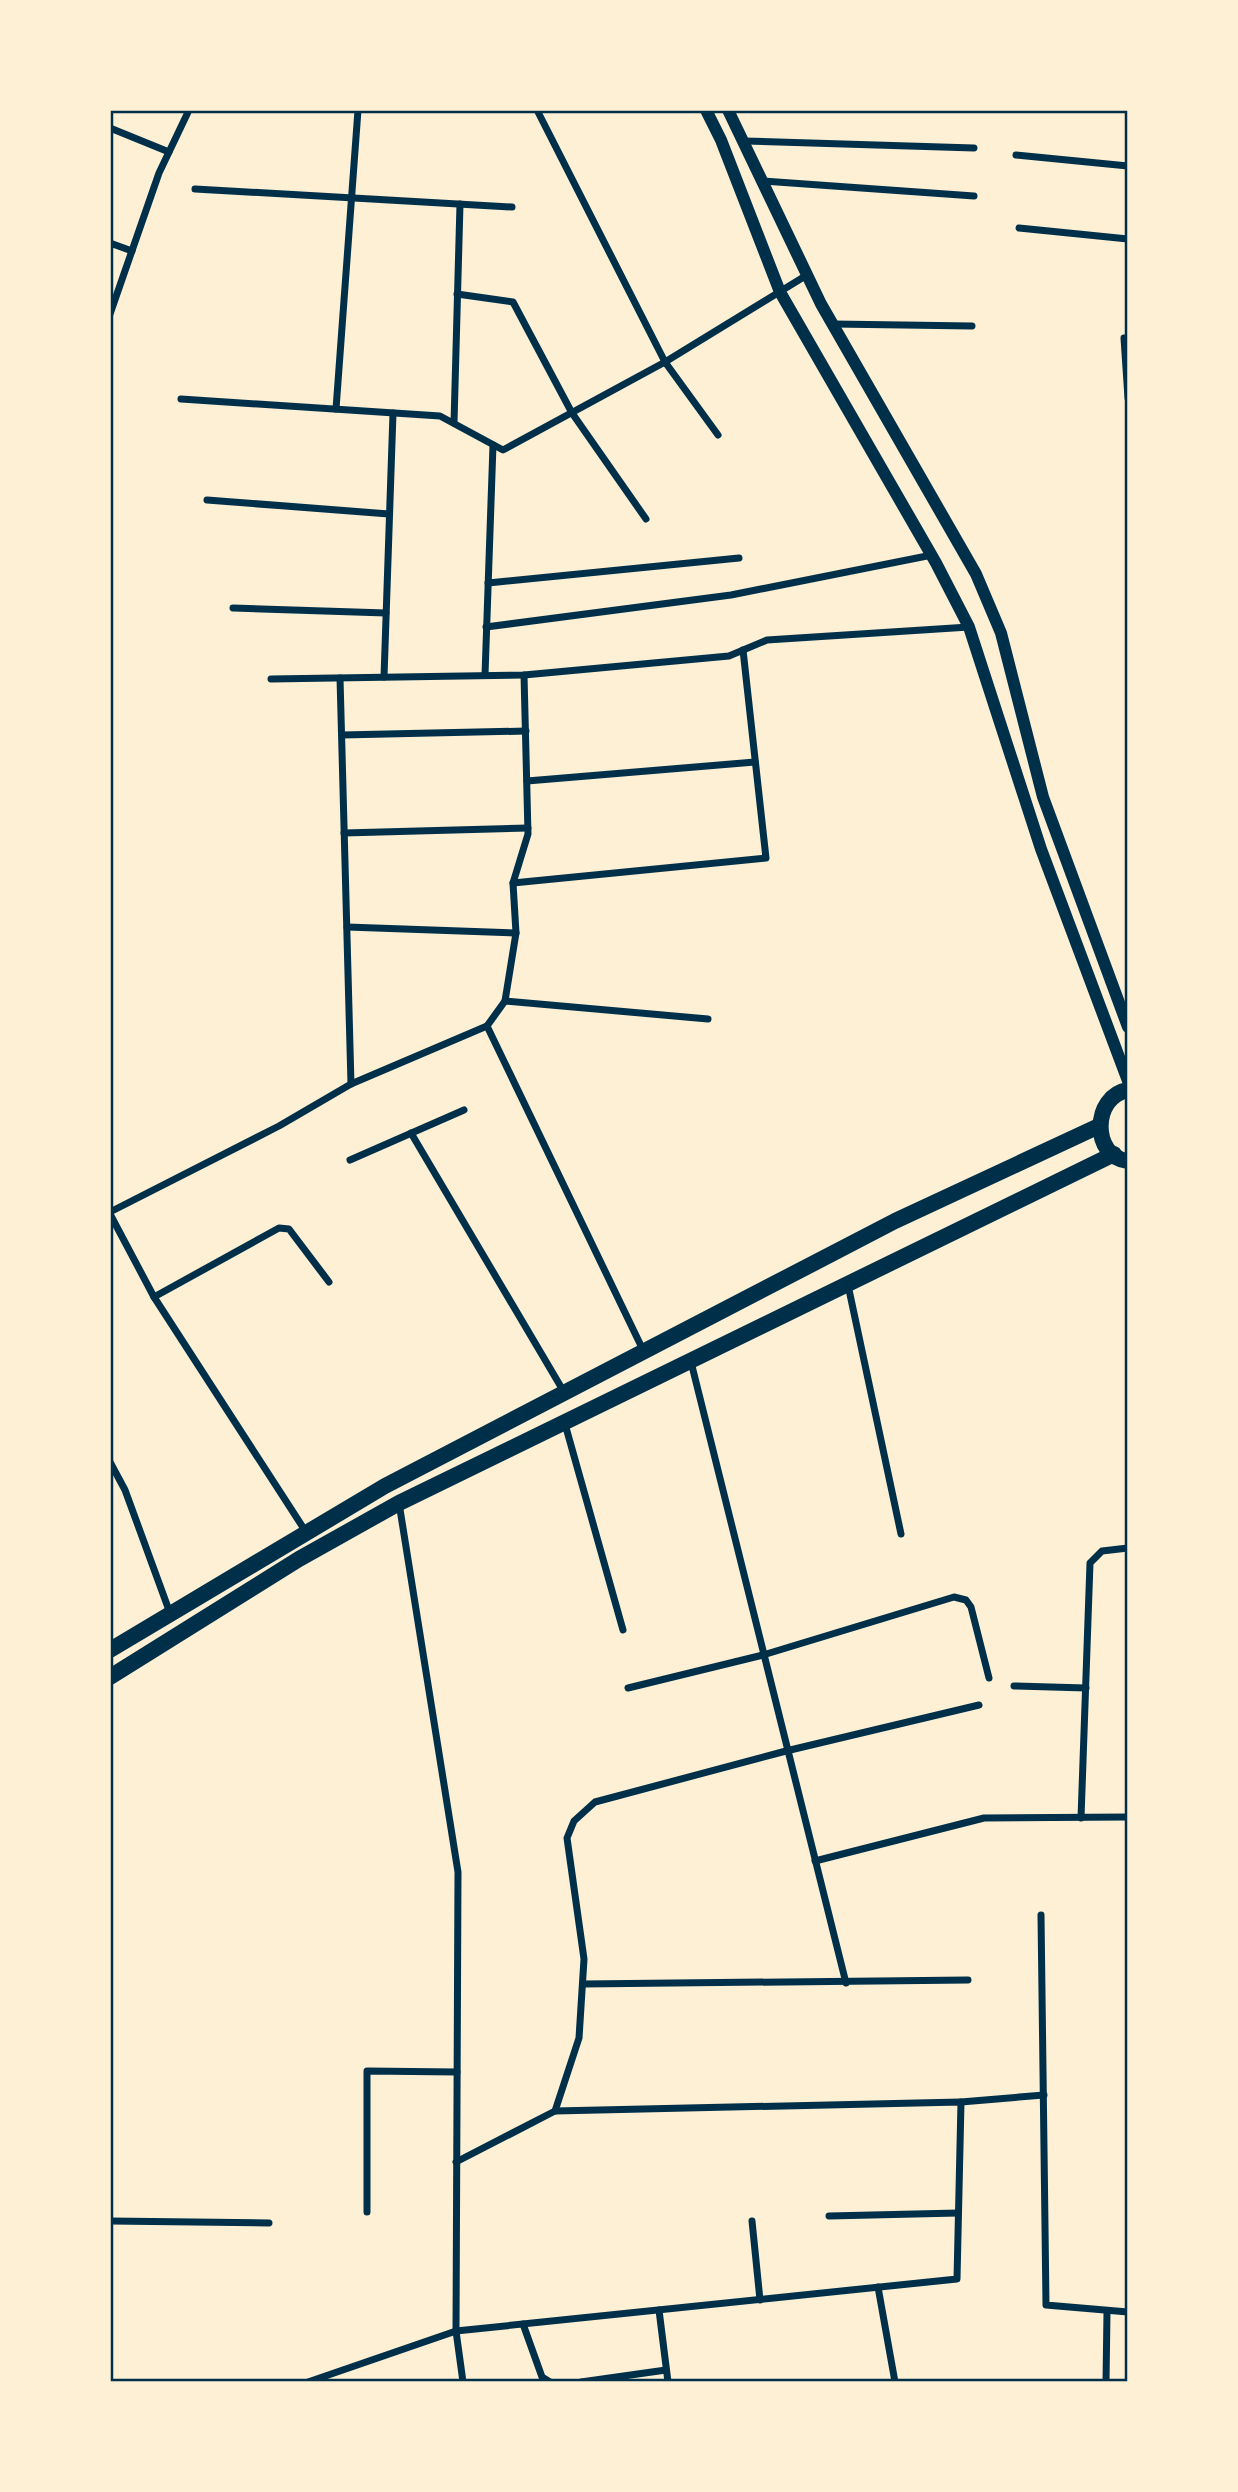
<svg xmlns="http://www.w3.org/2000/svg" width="1238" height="2492" font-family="'Roboto Serif',serif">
  <rect width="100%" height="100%" fill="#fdf0d5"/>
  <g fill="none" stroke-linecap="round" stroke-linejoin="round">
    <g stroke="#003049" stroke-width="7">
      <path d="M 537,110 L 665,362 L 718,435"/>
      <path d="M 110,128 L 169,152"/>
      <path d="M 744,141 L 974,148"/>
      <path d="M 1016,155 L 1128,166"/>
      <path d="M 763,181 L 974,196"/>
      <path d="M 195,189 L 512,207"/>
      <path d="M 1019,228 L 1128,239"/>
      <path d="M 110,243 L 132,251"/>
      <path d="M 457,294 L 513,302 L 572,413 L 646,519"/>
      <path d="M 110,314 L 159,173 L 189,110"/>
      <path d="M 833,324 L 972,326"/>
      <path d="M 1124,338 L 1128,398"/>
      <path d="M 181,399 L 440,416 L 503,450 L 665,362 L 807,275"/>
      <path d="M 336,409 L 358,110"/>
      <path d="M 454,423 L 460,204"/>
      <path d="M 207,500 L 389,514"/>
      <path d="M 488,583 L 739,558"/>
      <path d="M 233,608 L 386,613"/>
      <path d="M 486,627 L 731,595 L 932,555"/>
      <path d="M 485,675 L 493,445"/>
      <path d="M 524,675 L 528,834 L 513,883 L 516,933 L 505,1001 L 487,1026 L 644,1352"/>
      <path d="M 384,677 L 393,413"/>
      <path d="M 340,678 L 351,1084"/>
      <path d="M 271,679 L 524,675 L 729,656 L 767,640 L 969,627"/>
      <path d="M 342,735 L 526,731"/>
      <path d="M 527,781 L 755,762"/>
      <path d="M 344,833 L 528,828"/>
      <path d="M 513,883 L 766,858 L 743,650"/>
      <path d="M 347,927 L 516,933"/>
      <path d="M 505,1001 L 708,1019"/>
      <path d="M 411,1133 L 564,1392"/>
      <path d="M 350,1160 L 464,1110"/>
      <path d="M 110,1212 L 279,1126 L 351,1084 L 487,1026"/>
      <path d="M 110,1214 L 154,1297 L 306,1532"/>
      <path d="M 848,1285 L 901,1534"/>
      <path d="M 154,1297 L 279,1228 L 289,1229 L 329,1282"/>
      <path d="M 691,1362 L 846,1983"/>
      <path d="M 565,1424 L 623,1630"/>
      <path d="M 110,1462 L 125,1490 L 170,1613"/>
      <path d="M 399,1503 L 458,1872 L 456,2331 L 463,2382"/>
      <path d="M 1014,1686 L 1086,1688"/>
      <path d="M 628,1688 L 763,1655 L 954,1597 L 966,1600 L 971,1607 L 989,1678"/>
      <path d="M 1081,1818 L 1090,1563 L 1102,1551 L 1128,1548"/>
      <path d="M 815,1861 L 984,1818 L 1128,1817"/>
      <path d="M 1041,1915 L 1046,2305 L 1128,2312"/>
      <path d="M 583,1984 L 968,1980"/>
      <path d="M 961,2102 L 1044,2095"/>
      <path d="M 555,2111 L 579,2038 L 584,1959 L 567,1838 L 574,1821 L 595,1802 L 786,1751 L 979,1705"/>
      <path d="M 367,2212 L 367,2071 L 457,2072"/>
      <path d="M 829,2216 L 958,2213"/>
      <path d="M 110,2221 L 269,2223"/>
      <path d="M 752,2221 L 760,2300"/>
      <path d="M 878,2287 L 895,2382"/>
      <path d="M 659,2310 L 668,2382"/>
      <path d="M 523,2324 L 542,2377 L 550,2382"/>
      <path d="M 308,2382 L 456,2331 L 957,2279 L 961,2102 L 555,2111 L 456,2162"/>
      <path d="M 581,2382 L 666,2370"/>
      <path d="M 1106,2382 L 1107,2312"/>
    </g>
    <g stroke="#003049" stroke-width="12">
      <path d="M 706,110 L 721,140 L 780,292 L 936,563 L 969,627 L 1041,849 L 1128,1081"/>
      <path d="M 728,110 L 821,304 L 976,574 L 1001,633 L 1043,797 L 1128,1027"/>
    </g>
    <g stroke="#003049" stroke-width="16">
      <path d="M 1128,1090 C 1092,1096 1091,1157 1128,1161"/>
      <path d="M 110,1650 L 385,1486 L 895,1221 L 1099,1126"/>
      <path d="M 110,1677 L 299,1559 L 399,1503 L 1114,1154"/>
    </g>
  </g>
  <rect width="1238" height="2492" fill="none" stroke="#fdf0d5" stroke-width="224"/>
  <rect x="112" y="112" width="1014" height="2268" fill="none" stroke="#003049" stroke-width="2.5"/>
</svg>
